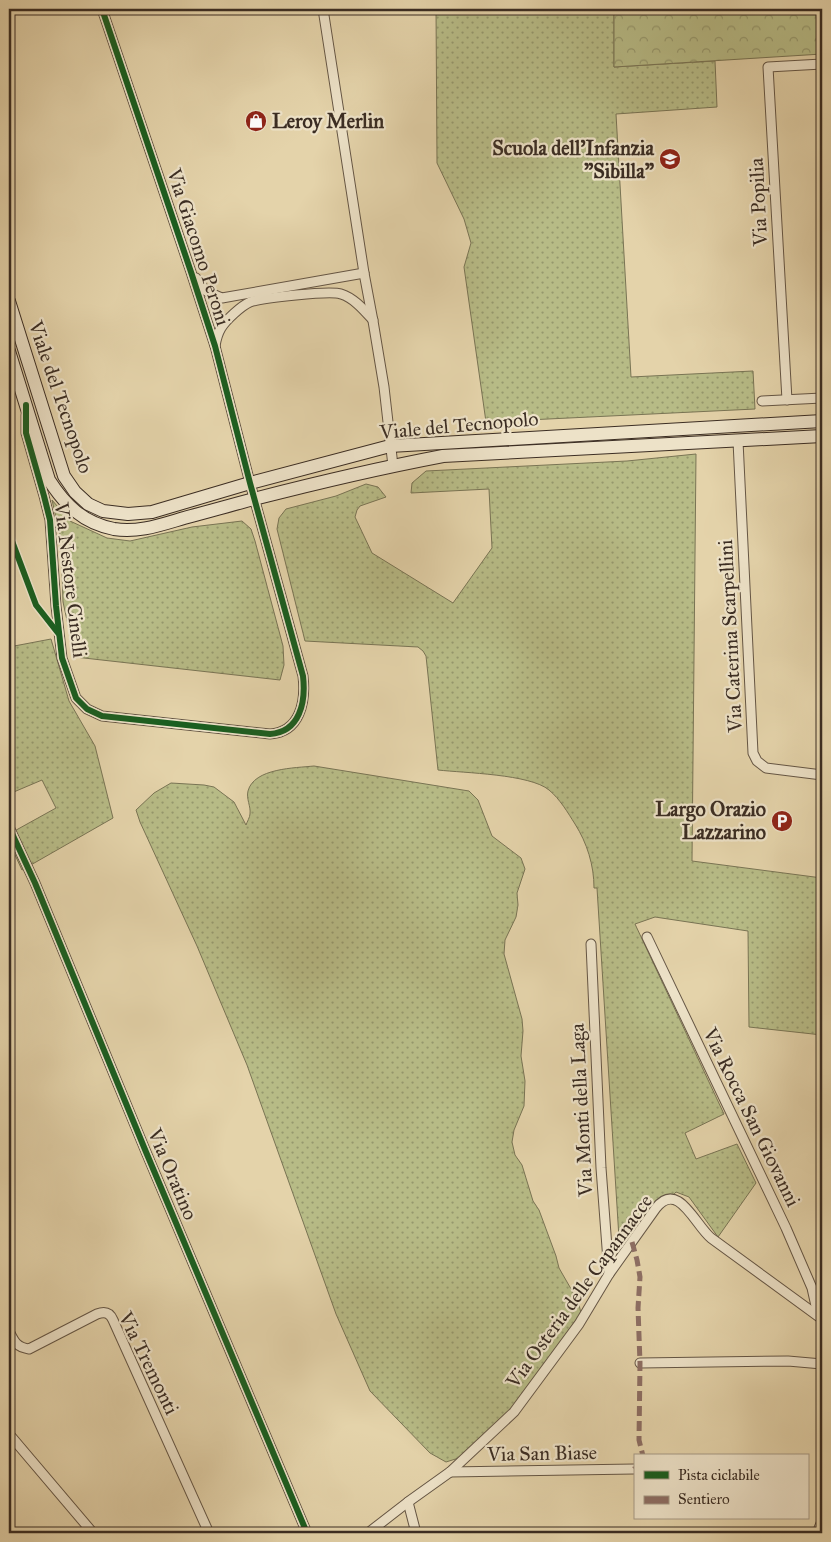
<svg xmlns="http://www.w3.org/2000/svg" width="831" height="1542" font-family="'IM FELL Great Primer',serif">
  <defs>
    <pattern id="grass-dots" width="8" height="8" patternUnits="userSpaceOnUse" patternTransform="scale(1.25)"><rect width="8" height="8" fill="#b7bb86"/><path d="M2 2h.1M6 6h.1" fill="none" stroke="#96986d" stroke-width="1.8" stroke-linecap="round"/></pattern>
    <pattern id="park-crowns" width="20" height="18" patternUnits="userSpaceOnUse" patternTransform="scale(1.25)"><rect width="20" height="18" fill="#b7bb86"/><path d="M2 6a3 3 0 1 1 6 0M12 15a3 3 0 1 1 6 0" fill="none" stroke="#96986d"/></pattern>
  </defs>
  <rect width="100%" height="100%" fill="#e4d3aa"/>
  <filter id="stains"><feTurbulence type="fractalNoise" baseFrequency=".004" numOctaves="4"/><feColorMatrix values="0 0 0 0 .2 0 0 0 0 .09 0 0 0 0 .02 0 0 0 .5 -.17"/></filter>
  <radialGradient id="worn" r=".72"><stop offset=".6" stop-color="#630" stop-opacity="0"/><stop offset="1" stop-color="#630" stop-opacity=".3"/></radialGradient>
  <g fill="url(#grass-dots)" stroke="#797454">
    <path d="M 436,9 L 614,9 L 614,67 L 715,61 L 717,107 L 616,114 L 631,377 L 753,371 L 755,409 L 486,422 L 464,267 L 471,243 L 464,219 L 437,163 Z"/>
    <path d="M 696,454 L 692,861 L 822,878 L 822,1035 L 749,1027 L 748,931 L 655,917 L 635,924 L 724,1114 L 685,1133 L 696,1159 L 737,1144 L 756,1183 L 718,1237 L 689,1197 L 676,1192 L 620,1254 L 597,888 L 594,888 C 594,865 587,843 575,824 C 568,813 560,799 549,790 C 530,774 464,773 438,770 L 426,656 L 423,651 L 418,647 L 305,641 L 277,529 L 279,518 L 286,509 L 336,496 L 366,484 L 378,487 L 386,497 L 360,506 L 357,510 L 355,517 L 372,553 L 453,603 L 492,548 L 489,489 L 411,493 L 412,483 L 426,471 L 627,461 Z"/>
    <path d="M 52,500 L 70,521 L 107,538 L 130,541 L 192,527 L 242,521 L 251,529 L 255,541 L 283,646 L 284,665 L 280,680 L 75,657 L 63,602 L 61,539 Z"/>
    <path d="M 51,639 L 69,701 L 95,746 L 113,818 L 22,870 L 9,842 L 9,834 L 56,808 L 42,780 L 9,794 L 9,647 Z"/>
    <path d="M 314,766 L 469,791 L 478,800 L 492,836 L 521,858 L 525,869 L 517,893 L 518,905 L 516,917 L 505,940 L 504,954 L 522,1019 L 523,1031 L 521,1056 L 525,1081 L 524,1106 L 514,1130 L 512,1142 L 515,1155 L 522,1165 L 533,1201 L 539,1210 L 556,1256 L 559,1268 L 578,1301 L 581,1313 L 510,1412 L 462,1457 L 446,1462 L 430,1453 L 370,1391 L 336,1314 L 247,1065 L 197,946 L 140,822 L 136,810 L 154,793 L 171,783 L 204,785 L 214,787 L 234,802 L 246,825 C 247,822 250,817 250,814 C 251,806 246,799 248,791 C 254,768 295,768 314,766 Z"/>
  </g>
  <path fill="url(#park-crowns)" stroke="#797454" d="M 614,9 L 822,9 L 822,54 L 614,67 Z"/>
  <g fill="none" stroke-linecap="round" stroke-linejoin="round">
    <g stroke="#655645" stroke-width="11">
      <g id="minor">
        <path d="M 323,9 L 364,273 L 373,321 L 384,387 L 393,466"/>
        <path d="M 196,278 L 206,291 L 222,298 L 364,273"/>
        <path d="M 215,346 C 216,340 218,333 221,328 C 226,320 241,306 250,302 C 262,298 330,290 341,294 C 354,298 364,310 373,320"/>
        <path d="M 787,400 L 768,67 L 822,64"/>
        <path d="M 762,401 L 822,398"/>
        <path d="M 26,415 L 26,433 L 44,496 L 50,520 L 56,606 L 62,658 L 76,698 L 87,709 L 102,716 L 270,734 C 300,732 306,702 303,676 L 250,483 L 215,346 L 191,272 L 102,9"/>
        <path d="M 738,441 L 753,753 L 757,761 L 766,768 L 822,775"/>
        <path d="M 9,827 L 35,883 L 146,1152 L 307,1533"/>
        <path d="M 647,937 L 786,1228 L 812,1288 L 818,1315"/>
        <path d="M 591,944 L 601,1168 L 609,1274"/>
        <path d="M 9,1331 C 14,1341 16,1347 29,1349 L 97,1314 C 105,1311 110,1313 113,1320 L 209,1533"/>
        <path d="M 640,1363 L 788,1361 L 822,1364"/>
        <path d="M 9,1434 L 93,1533"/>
        <path d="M 450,1472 L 634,1469"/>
        <path d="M 408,1502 L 416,1533"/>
        <path d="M 368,1533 L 408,1502 L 450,1472 L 514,1412 L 579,1324 L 609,1274 L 656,1208 C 678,1180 695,1225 711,1238 L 822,1319"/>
        <path d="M 817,1533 L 822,1521"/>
      </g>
    </g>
    <g stroke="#3b2d23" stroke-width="14">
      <g id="secondary">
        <path d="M 9,301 L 64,476 L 75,492 L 88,504 L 103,511 L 128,514 L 152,512 L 250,483 L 390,446 L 822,421"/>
        <path d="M 9,351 L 49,480 C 65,505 83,523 114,529 C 138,533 160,525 184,518 C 207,512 231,505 254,499 C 316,483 380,468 443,456 L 822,436"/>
      </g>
    </g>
    <use href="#minor" stroke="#ede2c8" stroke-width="9"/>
    <use href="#secondary" stroke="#ede2c8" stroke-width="12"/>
    <g stroke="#8d6e63" stroke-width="5" stroke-dasharray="10 5" stroke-linecap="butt">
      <path d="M 632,1242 L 637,1260 L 640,1277 L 638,1308 L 640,1363 L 639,1440 L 643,1456"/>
      <path d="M 634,1469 L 635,1468"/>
    </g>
    <g stroke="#ede2c8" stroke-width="9">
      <g id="cycleway">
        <path d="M 26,405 L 26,433 L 44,496 L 50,520 L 56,606 L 62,658 L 76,698 L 87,709 L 102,716 L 270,734 C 300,732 306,702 303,676 L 250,483 L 215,346 L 191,272 L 102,9"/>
        <path d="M 9,533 L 36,605 L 58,633"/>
        <path d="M 9,827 L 35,883 L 146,1152 L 307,1533"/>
      </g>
    </g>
    <use href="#cycleway" stroke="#1b5e20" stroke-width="6"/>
  </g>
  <defs>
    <g id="shop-disc" transform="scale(1.125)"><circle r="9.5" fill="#8f2418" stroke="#ede2c8"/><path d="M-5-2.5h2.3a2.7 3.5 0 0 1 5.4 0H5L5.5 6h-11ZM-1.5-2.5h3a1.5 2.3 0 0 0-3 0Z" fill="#fff"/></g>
    <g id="school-disc" transform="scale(1.125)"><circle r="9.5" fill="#8f2418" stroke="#ede2c8"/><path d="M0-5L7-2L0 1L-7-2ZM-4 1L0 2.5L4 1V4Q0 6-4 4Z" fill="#fff"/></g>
    <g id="parking-disc" transform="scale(1.125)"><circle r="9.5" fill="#8f2418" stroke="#ede2c8"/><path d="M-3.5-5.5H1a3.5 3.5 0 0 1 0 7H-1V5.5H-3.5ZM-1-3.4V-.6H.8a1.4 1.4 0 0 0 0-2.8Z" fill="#fff"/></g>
  </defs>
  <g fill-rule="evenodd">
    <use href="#shop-disc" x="256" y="121"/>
    <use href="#school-disc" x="670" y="159"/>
    <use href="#parking-disc" x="782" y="821"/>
  </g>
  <g text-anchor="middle" stroke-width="4.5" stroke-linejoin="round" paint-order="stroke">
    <g font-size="20" font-weight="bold" fill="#3b2d23" stroke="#ede2c8" text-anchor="end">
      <text x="272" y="128" text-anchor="start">Leroy Merlin</text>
      <text x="654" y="155">Scuola dell'Infanzia<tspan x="654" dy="23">"Sibilla"</tspan></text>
      <text x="766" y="816">Largo Orazio<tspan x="766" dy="23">Lazzarino</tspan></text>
    </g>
    <g font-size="20" fill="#3b2d23" stroke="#ede2c8">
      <text transform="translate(758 202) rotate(-93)" y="7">Via Popilia</text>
      <text transform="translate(199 247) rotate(72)" y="7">Via Giacomo Peroni</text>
      <text transform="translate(61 397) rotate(71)" y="7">Viale del Tecnopolo</text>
      <text transform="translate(459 425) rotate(-5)" y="7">Viale del Tecnopolo</text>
      <text transform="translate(71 580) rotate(83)" y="7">Via Nestore Cinelli</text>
      <text transform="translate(730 636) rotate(-93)" y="7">Via Caterina Scarpellini</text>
      <text transform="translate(581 1110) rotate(-93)" y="7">Via Monti della Laga</text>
      <text transform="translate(752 1117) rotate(64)" y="7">Via Rocca San Giovanni</text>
      <text transform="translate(173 1174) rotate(67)" y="7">Via Oratino</text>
      <text transform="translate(579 1291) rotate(-54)" y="7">Via Osteria delle Capannacce</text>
      <text transform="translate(149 1363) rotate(64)" y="7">Via Tremonti</text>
      <text transform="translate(542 1453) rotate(-1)" y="7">Via San Biase</text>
    </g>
  </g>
  <rect width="831" height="1542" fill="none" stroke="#e4d3aa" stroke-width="30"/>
  <rect x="10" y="10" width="811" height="1522" fill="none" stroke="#3b2d23" stroke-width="2.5"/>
  <rect x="15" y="15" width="801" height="1512" fill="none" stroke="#3b2d23"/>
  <rect x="634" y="1454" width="175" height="65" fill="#ede2c8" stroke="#a69a86"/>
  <rect x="644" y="1471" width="25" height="8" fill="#1b5e20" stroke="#a69a86"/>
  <text x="678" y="1480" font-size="15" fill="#3b2d23">Pista ciclabile</text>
  <rect x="644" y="1496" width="25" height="8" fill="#8d6e63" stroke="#a69a86"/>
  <text x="678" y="1504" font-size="15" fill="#3b2d23">Sentiero</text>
  <rect width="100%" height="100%" filter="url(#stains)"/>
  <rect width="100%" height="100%" fill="url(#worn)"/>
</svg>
